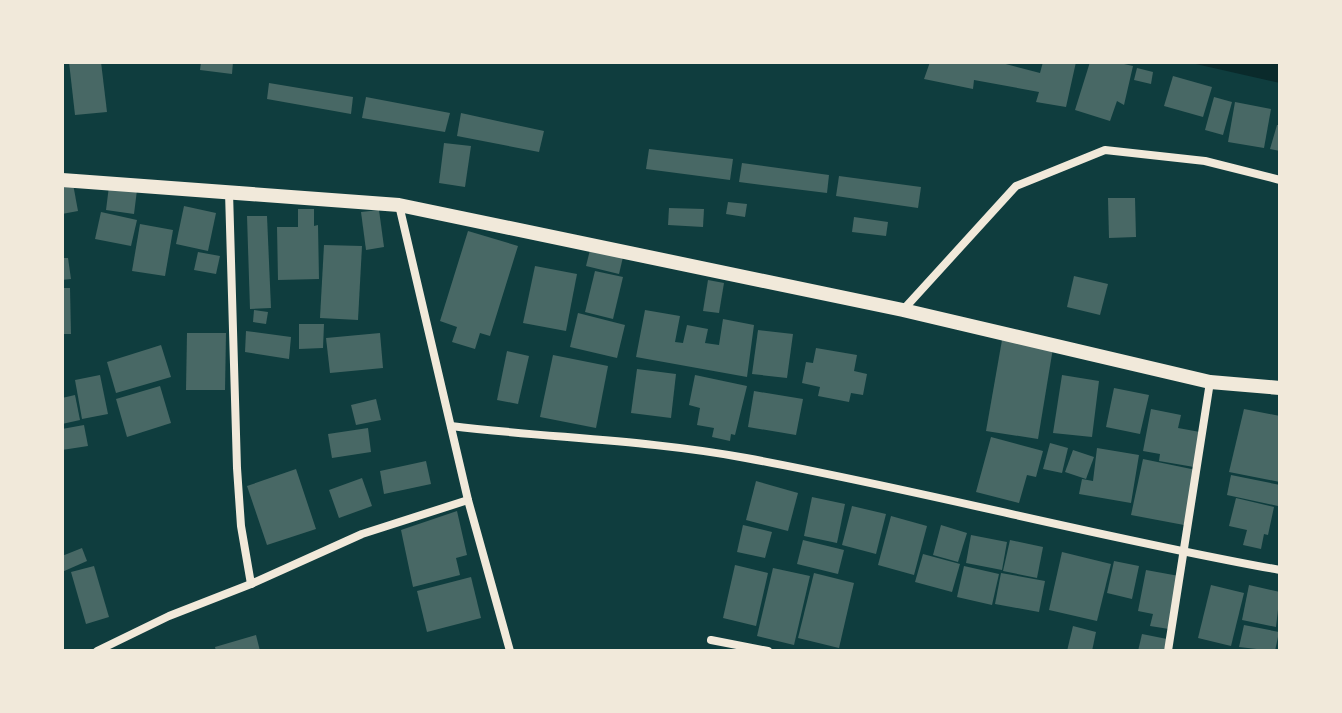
<svg xmlns="http://www.w3.org/2000/svg" width="1342" height="713" font-family="'Noto Sans',sans-serif">
  <rect width="100%" height="100%" fill="#0f3d3e"/>
  <path fill="#0a2a2b" d="M 1187,62 L 1280,62 L 1280,83 Z"/>
  <g fill="#486865">
    <path d="M 69,62 L 101,62 L 107,112 L 75,115 Z"/>
    <path d="M 201,62 L 233,62 L 232,74 L 200,70 Z"/>
    <path d="M 930,62 L 998,62 L 1040,73 L 1043,62 L 1076,62 L 1066,107 L 1036,102 L 1039,92 L 974,80 L 973,89 L 924,79 Z"/>
    <path d="M 1090,62 L 1115,62 L 1133,66 L 1124,105 L 1117,101 L 1110,121 L 1075,110 Z"/>
    <path d="M 1137,68 L 1153,72 L 1151,84 L 1134,80 Z"/>
    <path d="M 1173,76 L 1212,87 L 1203,117 L 1164,106 Z"/>
    <path d="M 269,83 L 353,97 L 351,114 L 267,99 Z"/>
    <path d="M 366,97 L 450,113 L 445,132 L 362,118 Z"/>
    <path d="M 1214,97 L 1232,102 L 1223,135 L 1205,130 Z"/>
    <path d="M 1235,102 L 1271,109 L 1264,148 L 1228,142 Z"/>
    <path d="M 461,113 L 544,131 L 539,152 L 457,136 Z"/>
    <path d="M 1277,125 L 1280,125 L 1280,151 L 1270,149 Z"/>
    <path d="M 444,143 L 471,146 L 465,187 L 439,183 Z"/>
    <path d="M 649,149 L 733,159 L 730,180 L 646,169 Z"/>
    <path d="M 742,163 L 829,175 L 827,193 L 739,182 Z"/>
    <path d="M 839,176 L 921,187 L 918,208 L 836,196 Z"/>
    <path d="M 73,184 L 78,211 L 62,214 L 62,186 Z"/>
    <path d="M 109,186 L 137,190 L 134,214 L 106,210 Z"/>
    <path d="M 1108,198 L 1135,198 L 1136,237 L 1109,238 Z"/>
    <path d="M 728,202 L 747,204 L 745,217 L 726,214 Z"/>
    <path d="M 184,206 L 216,213 L 208,251 L 176,244 Z"/>
    <path d="M 669,208 L 704,209 L 703,227 L 668,225 Z"/>
    <path d="M 298,209 L 314,209 L 314,226 L 318,225 L 319,279 L 278,280 L 277,227 L 298,227 Z"/>
    <path d="M 379,210 L 384,247 L 366,250 L 361,212 Z"/>
    <path d="M 101,212 L 137,220 L 131,246 L 95,239 Z"/>
    <path d="M 247,216 L 267,216 L 271,308 L 250,309 Z"/>
    <path d="M 854,217 L 888,222 L 886,236 L 852,232 Z"/>
    <path d="M 140,224 L 173,230 L 165,276 L 132,271 Z"/>
    <path d="M 468,231 L 518,246 L 490,336 L 480,333 L 475,349 L 452,342 L 457,327 L 440,321 Z"/>
    <path d="M 324,245 L 362,246 L 358,320 L 320,318 Z"/>
    <path d="M 590,250 L 623,257 L 619,274 L 586,266 Z"/>
    <path d="M 198,252 L 220,256 L 216,274 L 194,270 Z"/>
    <path d="M 62,258 L 68,258 L 71,279 L 62,280 Z"/>
    <path d="M 535,266 L 577,274 L 566,331 L 523,323 Z"/>
    <path d="M 595,271 L 623,277 L 613,319 L 585,312 Z"/>
    <path d="M 1074,276 L 1108,284 L 1100,315 L 1067,307 Z"/>
    <path d="M 708,280 L 724,283 L 719,313 L 703,311 Z"/>
    <path d="M 62,288 L 70,288 L 71,334 L 62,334 Z"/>
    <path d="M 254,310 L 268,312 L 266,324 L 253,322 Z"/>
    <path d="M 645,310 L 680,316 L 675,342 L 683,343 L 687,325 L 708,329 L 705,343 L 719,345 L 723,319 L 754,325 L 747,377 L 636,357 Z"/>
    <path d="M 578,313 L 625,325 L 617,358 L 570,347 Z"/>
    <path d="M 299,324 L 324,324 L 323,348 L 299,349 Z"/>
    <path d="M 758,330 L 793,334 L 787,378 L 752,374 Z"/>
    <path d="M 246,331 L 291,337 L 289,359 L 245,352 Z"/>
    <path d="M 187,333 L 226,333 L 225,390 L 186,390 Z"/>
    <path d="M 380,333 L 383,368 L 330,373 L 326,338 Z"/>
    <path d="M 1002,340 L 1053,348 L 1038,439 L 986,431 Z"/>
    <path d="M 161,345 L 171,377 L 116,393 L 107,362 Z"/>
    <path d="M 816,348 L 857,355 L 854,371 L 867,374 L 863,395 L 851,393 L 849,402 L 818,396 L 820,387 L 802,383 L 806,362 L 813,363 Z"/>
    <path d="M 507,351 L 529,356 L 518,404 L 497,400 Z"/>
    <path d="M 553,355 L 608,366 L 596,428 L 540,417 Z"/>
    <path d="M 637,369 L 676,374 L 671,418 L 631,413 Z"/>
    <path d="M 100,375 L 108,414 L 82,419 L 75,380 Z"/>
    <path d="M 695,375 L 747,386 L 735,435 L 731,434 L 730,441 L 712,437 L 714,428 L 697,425 L 700,408 L 689,405 Z"/>
    <path d="M 1062,375 L 1099,381 L 1092,437 L 1053,433 Z"/>
    <path d="M 160,386 L 171,423 L 127,437 L 116,399 Z"/>
    <path d="M 1114,388 L 1149,395 L 1140,434 L 1106,427 Z"/>
    <path d="M 754,391 L 803,399 L 796,435 L 748,427 Z"/>
    <path d="M 75,395 L 80,420 L 62,424 L 62,398 Z"/>
    <path d="M 376,399 L 381,420 L 356,425 L 351,405 Z"/>
    <path d="M 1151,409 L 1181,415 L 1178,428 L 1200,432 L 1194,467 L 1159,461 L 1160,454 L 1143,451 Z"/>
    <path d="M 1244,409 L 1280,416 L 1280,482 L 1229,472 Z"/>
    <path d="M 84,425 L 88,446 L 62,450 L 62,429 Z"/>
    <path d="M 368,428 L 371,452 L 332,458 L 328,434 Z"/>
    <path d="M 991,437 L 1043,451 L 1036,477 L 1027,475 L 1019,503 L 976,492 Z"/>
    <path d="M 1050,443 L 1068,448 L 1062,473 L 1043,469 Z"/>
    <path d="M 1097,448 L 1139,455 L 1131,503 L 1079,494 L 1082,479 L 1093,481 Z"/>
    <path d="M 1073,450 L 1094,457 L 1086,479 L 1065,472 Z"/>
    <path d="M 1143,459 L 1196,470 L 1184,525 L 1131,515 Z"/>
    <path d="M 426,461 L 431,484 L 384,494 L 380,471 Z"/>
    <path d="M 296,469 L 316,529 L 267,545 L 247,486 Z"/>
    <path d="M 1231,475 L 1280,485 L 1278,506 L 1227,495 Z"/>
    <path d="M 362,478 L 372,506 L 339,518 L 329,490 Z"/>
    <path d="M 756,481 L 798,493 L 788,531 L 746,520 Z"/>
    <path d="M 812,497 L 845,504 L 837,543 L 804,536 Z"/>
    <path d="M 1236,498 L 1274,507 L 1268,535 L 1264,534 L 1261,549 L 1243,545 L 1247,530 L 1229,526 Z"/>
    <path d="M 852,506 L 886,514 L 876,554 L 842,545 Z"/>
    <path d="M 457,511 L 467,555 L 456,558 L 460,575 L 413,587 L 401,530 Z"/>
    <path d="M 891,516 L 927,526 L 914,575 L 878,565 Z"/>
    <path d="M 743,525 L 772,532 L 765,558 L 737,552 Z"/>
    <path d="M 941,525 L 967,533 L 958,562 L 933,555 Z"/>
    <path d="M 971,535 L 1007,542 L 1002,570 L 966,563 Z"/>
    <path d="M 803,540 L 844,550 L 838,574 L 797,564 Z"/>
    <path d="M 1010,540 L 1043,547 L 1037,578 L 1003,571 Z"/>
    <path d="M 82,548 L 87,561 L 62,572 L 62,556 Z"/>
    <path d="M 1062,552 L 1111,564 L 1097,621 L 1049,610 Z"/>
    <path d="M 923,554 L 960,564 L 952,592 L 915,582 Z"/>
    <path d="M 1114,561 L 1139,566 L 1132,599 L 1107,593 Z"/>
    <path d="M 735,565 L 768,573 L 756,626 L 723,618 Z"/>
    <path d="M 94,566 L 109,617 L 86,624 L 71,572 Z"/>
    <path d="M 964,566 L 999,574 L 992,605 L 957,597 Z"/>
    <path d="M 773,568 L 810,576 L 794,645 L 757,636 Z"/>
    <path d="M 1146,570 L 1179,576 L 1169,629 L 1150,626 L 1153,614 L 1138,611 Z"/>
    <path d="M 814,573 L 854,583 L 839,648 L 798,638 Z"/>
    <path d="M 1001,573 L 1045,581 L 1039,612 L 995,604 Z"/>
    <path d="M 471,577 L 481,618 L 427,632 L 417,591 Z"/>
    <path d="M 1211,585 L 1244,593 L 1231,646 L 1198,638 Z"/>
    <path d="M 1249,585 L 1280,592 L 1276,627 L 1242,620 Z"/>
    <path d="M 1244,625 L 1279,632 L 1275,651 L 1239,647 Z"/>
    <path d="M 1073,626 L 1096,632 L 1092,651 L 1067,651 Z"/>
    <path d="M 1142,634 L 1167,639 L 1164,651 L 1138,651 Z"/>
    <path d="M 256,635 L 260,651 L 216,651 L 215,647 Z"/>
  </g>
  <g fill="none" stroke-linecap="round" stroke-linejoin="round">
    <g stroke="#f1e9da" stroke-width="8">
      <path d="M 229,192 L 237,468 L 241,526 L 251,584"/>
      <path d="M 399,205 L 468,500 L 510,651"/>
      <path d="M 903,310 L 1016,186 L 1105,150 L 1205,161 L 1280,180"/>
      <path d="M 451,426 C 550,438 649,440 746,458 C 925,491 1101,538 1280,570"/>
      <path d="M 711,640 L 768,651"/>
      <path d="M 97,651 L 169,616 L 251,584 L 362,534 L 468,500"/>
      <path d="M 1168,651 L 1210,382"/>
    </g>
    <path stroke="#f1e9da" stroke-width="14" d="M 62,180 L 399,205 L 903,310 L 1210,382 L 1280,388"/>
  </g>
  <rect width="1342" height="713" fill="none" stroke="#f1e9da" stroke-width="128"/>
</svg>
